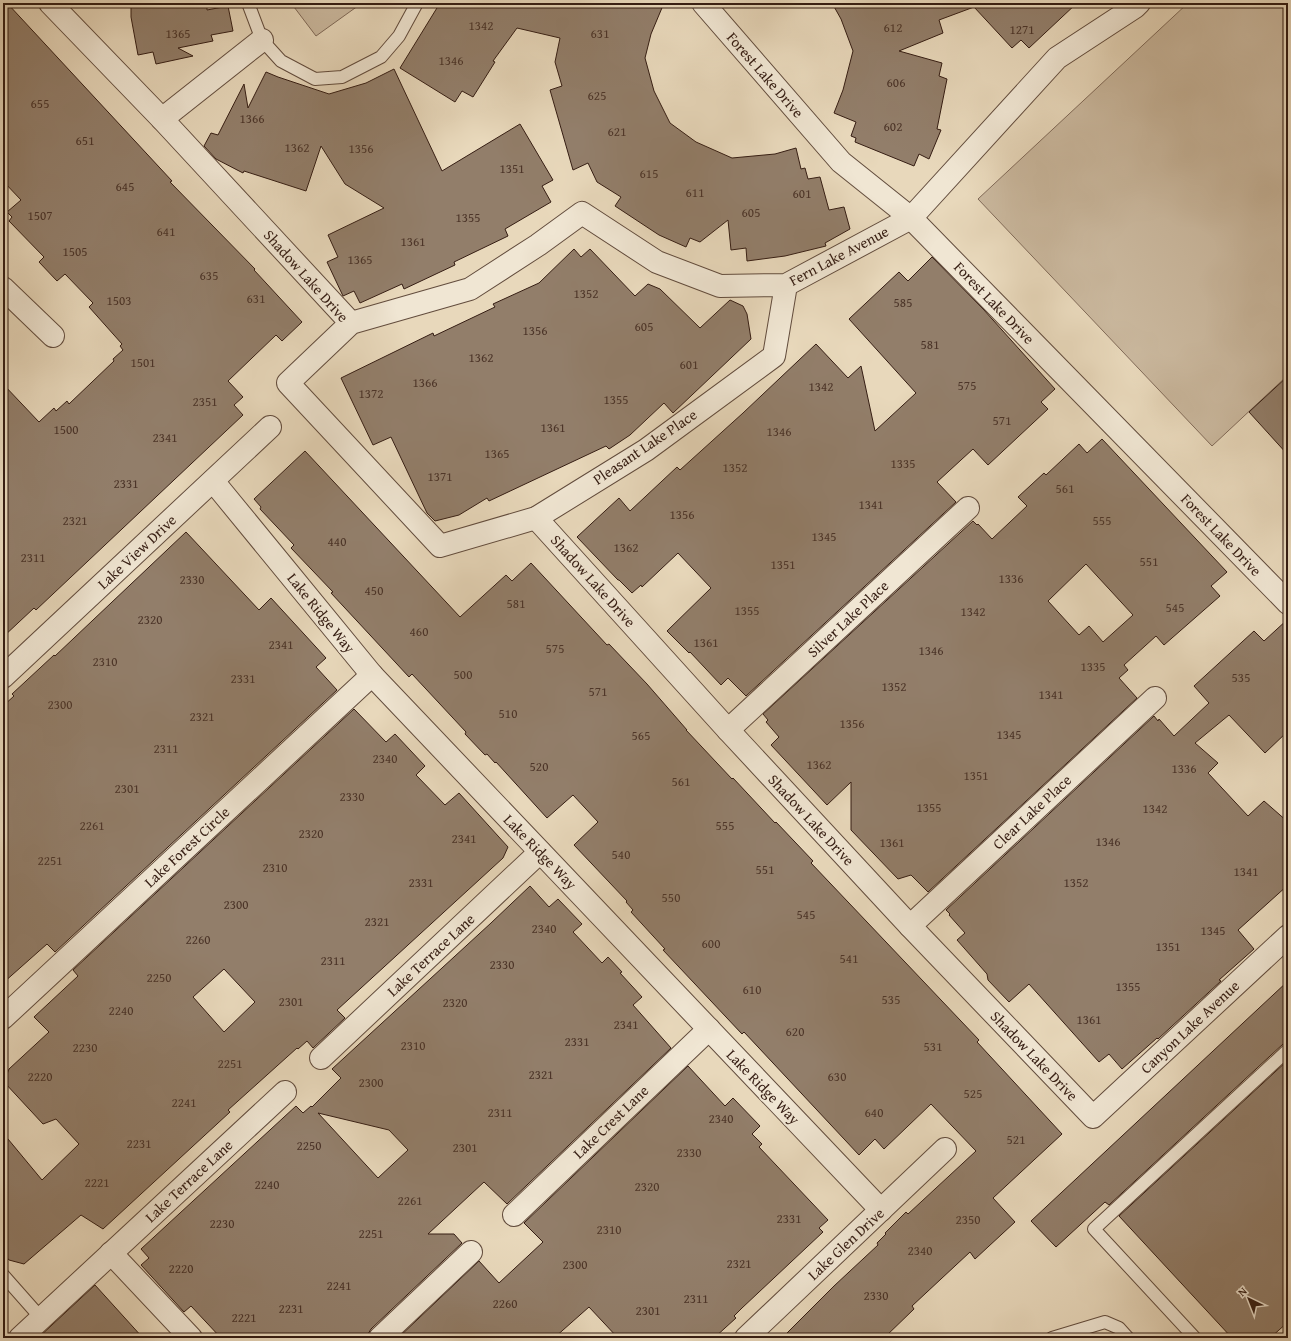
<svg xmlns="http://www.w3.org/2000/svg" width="1291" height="1341" font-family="'Gentium Book Plus',serif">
  <rect width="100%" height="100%" fill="#e8d8bb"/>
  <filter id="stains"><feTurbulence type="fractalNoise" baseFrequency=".005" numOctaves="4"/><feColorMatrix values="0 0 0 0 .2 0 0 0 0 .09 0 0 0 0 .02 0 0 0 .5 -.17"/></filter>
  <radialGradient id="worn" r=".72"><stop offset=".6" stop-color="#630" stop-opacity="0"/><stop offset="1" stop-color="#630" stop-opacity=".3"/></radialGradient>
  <g fill="#cab89e" stroke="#806a58">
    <path d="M 291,3 L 362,3 L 316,36 Z"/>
    <path d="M 1188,3 L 1288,3 L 1288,375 L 1212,446 L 978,199 Z"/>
  </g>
  <g fill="#927e6a" stroke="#351d13" fill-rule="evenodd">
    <path d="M 3,3 L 7,3 L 172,181 L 170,182 L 255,269 L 254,270 L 302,322 L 282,341 L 276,335 L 228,381 L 243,397 L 234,405 L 243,415 L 36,610 L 34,608 L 3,637 L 3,384 L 39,422 L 54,408 L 56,411 L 67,401 L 69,404 L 114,361 L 113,359 L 123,350 L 120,346 L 122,344 L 89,307 L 93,303 L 65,274 L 57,281 L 39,262 L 44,257 L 9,221 L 12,217 L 7,212 L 21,200 L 3,181 Z"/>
    <path d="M 131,3 L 207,3 L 207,10 L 228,6 L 233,31 L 211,35 L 213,41 L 178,48 L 193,56 L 156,64 L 153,52 L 138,55 L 131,17 Z"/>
    <path d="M 440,3 L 664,3 L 651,34 L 645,58 L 654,91 L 670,123 L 696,142 L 732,158 L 775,154 L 796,148 L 801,169 L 805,168 L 808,179 L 820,177 L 829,210 L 844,207 L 850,229 L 825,243 L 826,246 L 785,256 L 747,261 L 746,248 L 731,250 L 728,220 L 700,242 L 690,238 L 686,247 L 659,235 L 615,206 L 621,197 L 597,182 L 588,163 L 573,170 L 550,90 L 562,86 L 555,62 L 560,38 L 517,28 L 493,61 L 495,62 L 473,97 L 462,91 L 455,102 L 400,68 Z"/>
    <path d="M 832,3 L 1077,3 L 1029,48 L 1021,40 L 1012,48 L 974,7 L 939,20 L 943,33 L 899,51 L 942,63 L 939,76 L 947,79 L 937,129 L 941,130 L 929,159 L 919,154 L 914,166 L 855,142 L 856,138 L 851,136 L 856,122 L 834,113 L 843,90 L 853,51 L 841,19 Z"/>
    <path d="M 394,69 L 442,171 L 520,124 L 553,180 L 542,186 L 551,202 L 505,229 L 508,236 L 454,262 L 455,265 L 404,289 L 402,284 L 360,303 L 354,291 L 343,296 L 327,262 L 338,257 L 328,235 L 384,208 L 345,184 L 321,146 L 306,191 L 244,171 L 243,173 L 216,159 L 204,146 L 211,133 L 218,135 L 244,84 L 248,108 L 266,72 L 278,77 L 329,94 L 366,83 Z"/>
    <path d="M 574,249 L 581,257 L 590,249 L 635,296 L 648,284 L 660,289 L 700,328 L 730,300 L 743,306 L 747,314 L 751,339 L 673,413 L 664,403 L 630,435 L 609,449 L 606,446 L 489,501 L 487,498 L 459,515 L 435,521 L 427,513 L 391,437 L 373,445 L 341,378 L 433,333 L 434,336 L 495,307 L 493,304 L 539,283 Z"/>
    <path d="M 932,257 L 984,310 L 1055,389 L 1041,402 L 1048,409 L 988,465 L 973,449 L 937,482 L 956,502 L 746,696 L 728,678 L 721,685 L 690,652 L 689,653 L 667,631 L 711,588 L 678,553 L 642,587 L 641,585 L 632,593 L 619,580 L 618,580 L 577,537 L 619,498 L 630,511 L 677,467 L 680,470 L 743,413 L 816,344 L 848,378 L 861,366 L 875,431 L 916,393 L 849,319 L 899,272 L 908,281 Z"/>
    <path d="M 1288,376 L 1288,455 L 1249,412 Z"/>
    <path d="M 1102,439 L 1227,572 L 1211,586 L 1220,596 L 1164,645 L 1156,636 L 1124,665 L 1128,670 L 1119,678 L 1137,698 L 928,892 L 911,875 L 898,879 L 851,830 L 851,782 L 827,805 L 771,745 L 779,737 L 766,722 L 768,720 L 763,714 L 973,521 L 977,525 L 978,524 L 992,539 L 1027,506 L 1018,497 L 1044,473 L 1046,475 L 1079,444 L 1087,453 ZM 1086,564 L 1133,615 L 1103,642 L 1089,626 L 1079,635 L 1048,601 Z"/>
    <path d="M 305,451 L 460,617 L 506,575 L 512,581 L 531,563 L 607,645 L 609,644 L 647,684 L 687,730 L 686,730 L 732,779 L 733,778 L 775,823 L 776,822 L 813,861 L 811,863 L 979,1040 L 977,1042 L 1062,1134 L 993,1198 L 1015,1222 L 975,1259 L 970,1252 L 912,1306 L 914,1309 L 884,1338 L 782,1338 L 834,1286 L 878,1245 L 877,1243 L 886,1234 L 885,1233 L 906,1212 L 908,1214 L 976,1151 L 931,1104 L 884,1149 L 875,1139 L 859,1155 L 744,1032 L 742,1034 L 663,950 L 665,949 L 631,912 L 633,910 L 626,902 L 627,901 L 574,845 L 598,822 L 573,795 L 547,818 L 496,762 L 495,763 L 487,754 L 485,755 L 465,734 L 466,732 L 412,674 L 409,677 L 331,593 L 333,592 L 291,548 L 294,545 L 260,509 L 261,507 L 254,499 Z"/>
    <path d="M 186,532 L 259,610 L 271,598 L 326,658 L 316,667 L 337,690 L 55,952 L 47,944 L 3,983 L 3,706 L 14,696 L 12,694 L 54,655 L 55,656 Z"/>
    <path d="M 1288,619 L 1288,731 L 1265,753 L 1229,715 L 1195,743 L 1218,763 L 1208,773 L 1248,816 L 1264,801 L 1288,822 L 1288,885 L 1238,930 L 1254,949 L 1219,980 L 1221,981 L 1158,1039 L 1157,1038 L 1122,1069 L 1109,1054 L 1099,1062 L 1029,984 L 1009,1002 L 988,980 L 987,974 L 957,940 L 965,933 L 949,915 L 950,914 L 946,910 L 1154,716 L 1158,721 L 1159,719 L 1174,736 L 1209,703 L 1194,686 L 1254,631 L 1264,641 Z"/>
    <path d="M 354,709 L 386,742 L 395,734 L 425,766 L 416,775 L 445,805 L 459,793 L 508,847 L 503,858 L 337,1010 L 345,1018 L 313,1048 L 307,1041 L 298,1049 L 297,1048 L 228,1110 L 230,1112 L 103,1229 L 81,1215 L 24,1264 L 9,1260 L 3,1253 L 3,1133 L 42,1180 L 79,1144 L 56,1119 L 43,1124 L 4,1082 L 9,1069 L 49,1032 L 34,1017 L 78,976 L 73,970 ZM 224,969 L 255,1002 L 224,1032 L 193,997 Z"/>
    <path d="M 530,886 L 549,907 L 558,899 L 582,924 L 573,932 L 602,963 L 608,957 L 622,972 L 620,973 L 642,997 L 633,1005 L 671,1048 L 507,1204 L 484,1182 L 428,1234 L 454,1234 L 462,1243 L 371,1329 L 368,1334 L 368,1338 L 221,1338 L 191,1306 L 184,1312 L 141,1265 L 149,1258 L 141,1249 L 296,1106 L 303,1113 L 311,1106 L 312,1107 L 341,1078 L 332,1069 L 491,923 ZM 318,1113 L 389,1130 L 408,1150 L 378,1178 Z"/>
    <path d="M 1288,981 L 1288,1043 L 1283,1044 L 1109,1205 L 1105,1202 L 1056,1247 L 1031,1221 Z"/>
    <path d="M 1288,1060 L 1288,1322 L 1270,1338 L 1232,1338 L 1119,1216 Z"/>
    <path d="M 688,1066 L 725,1106 L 733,1098 L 760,1126 L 752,1134 L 762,1144 L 759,1147 L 828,1220 L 819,1228 L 823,1232 L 742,1308 L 734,1316 L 736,1318 L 714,1338 L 618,1338 L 589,1307 L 554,1338 L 398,1338 L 479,1261 L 499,1283 L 543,1242 L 524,1223 Z"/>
    <path d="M 95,1285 L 143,1338 L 38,1338 Z"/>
  </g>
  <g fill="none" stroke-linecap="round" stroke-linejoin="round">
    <g stroke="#624c3d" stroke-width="14">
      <g id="service">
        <path d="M 248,3 L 262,40 L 281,61 L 315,79 L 342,77 L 381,57 L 399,36 L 417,3"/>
        <path d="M 3,1275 L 41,1318"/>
        <path d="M 1052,1338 L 1105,1322 L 1119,1328 L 1128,1338"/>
        <path d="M 1195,1338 L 1094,1229 L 1288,1050"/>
      </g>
    </g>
    <g stroke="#624c3d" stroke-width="24">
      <g id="minor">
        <path d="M 50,3 L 162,119 L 351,323"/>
        <path d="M 703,3 L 841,162 L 911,218 L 1288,603"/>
        <path d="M 162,119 L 262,40"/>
        <path d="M 786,285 L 774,356 L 646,450 L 536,518 L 440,546 L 288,383 L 351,323 L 470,289 L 538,245 L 582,213 L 657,262 L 720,286 L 786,285 L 911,218 L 1057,58 L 1135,7 L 1139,3"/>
        <path d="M 3,288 L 53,336"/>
        <path d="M 213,481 L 372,675 L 881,1210"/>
        <path d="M 536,518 L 728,730 L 910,926 L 1093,1117 L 1288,936"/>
        <path d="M 3,677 L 270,427"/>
        <path d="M 728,730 L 968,508"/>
        <path d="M 910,926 L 1155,698"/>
        <path d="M 3,1018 L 372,675"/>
        <path d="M 321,1058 L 540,852"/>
        <path d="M 514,1215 L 709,1029"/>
        <path d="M 111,1253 L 191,1338"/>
        <path d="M 20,1338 L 285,1092"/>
        <path d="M 380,1338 L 471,1252"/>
        <path d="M 746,1338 L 945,1149"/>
      </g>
    </g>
    <use href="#service" stroke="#f0e6d3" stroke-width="12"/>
    <use href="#minor" stroke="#f0e6d3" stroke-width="22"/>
  </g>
  <g text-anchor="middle" stroke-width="4" stroke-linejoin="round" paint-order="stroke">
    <g font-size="13" fill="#4c3529">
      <text x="481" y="30">1342</text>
      <text x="893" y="32">612</text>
      <text x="1022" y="34">1271</text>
      <text x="178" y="38">1365</text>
      <text x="600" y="38">631</text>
      <text x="451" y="65">1346</text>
      <text x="896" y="87">606</text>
      <text x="597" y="100">625</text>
      <text x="40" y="108">655</text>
      <text x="252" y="123">1366</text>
      <text x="893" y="131">602</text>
      <text x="617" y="136">621</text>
      <text x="85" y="145">651</text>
      <text x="297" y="152">1362</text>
      <text x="361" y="153">1356</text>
      <text x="512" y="173">1351</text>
      <text x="649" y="178">615</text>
      <text x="125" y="191">645</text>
      <text x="695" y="197">611</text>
      <text x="802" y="198">601</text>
      <text x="751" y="217">605</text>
      <text x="40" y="220">1507</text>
      <text x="468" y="222">1355</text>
      <text x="166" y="236">641</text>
      <text x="413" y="246">1361</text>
      <text x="75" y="256">1505</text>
      <text x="360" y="264">1365</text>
      <text x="209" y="280">635</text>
      <text x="586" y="298">1352</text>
      <text x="256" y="303">631</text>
      <text x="119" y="305">1503</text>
      <text x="903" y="307">585</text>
      <text x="644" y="331">605</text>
      <text x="535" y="335">1356</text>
      <text x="930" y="349">581</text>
      <text x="481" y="362">1362</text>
      <text x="143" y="367">1501</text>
      <text x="689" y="369">601</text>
      <text x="425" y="387">1366</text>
      <text x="967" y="390">575</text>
      <text x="821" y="391">1342</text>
      <text x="371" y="398">1372</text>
      <text x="616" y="404">1355</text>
      <text x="205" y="406">2351</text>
      <text x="1002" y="425">571</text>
      <text x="553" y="432">1361</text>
      <text x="66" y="434">1500</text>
      <text x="779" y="436">1346</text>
      <text x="165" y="442">2341</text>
      <text x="497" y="458">1365</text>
      <text x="903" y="468">1335</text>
      <text x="735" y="472">1352</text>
      <text x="440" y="481">1371</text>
      <text x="126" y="488">2331</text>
      <text x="1065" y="493">561</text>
      <text x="871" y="509">1341</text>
      <text x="682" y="519">1356</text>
      <text x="75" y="525">2321</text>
      <text x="1102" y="525">555</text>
      <text x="824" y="541">1345</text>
      <text x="337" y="546">440</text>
      <text x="626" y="552">1362</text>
      <text x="33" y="562">2311</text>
      <text x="1149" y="566">551</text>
      <text x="783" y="569">1351</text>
      <text x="1011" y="583">1336</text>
      <text x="192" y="584">2330</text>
      <text x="374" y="595">450</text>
      <text x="516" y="608">581</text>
      <text x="1175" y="612">545</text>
      <text x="747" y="615">1355</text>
      <text x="973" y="616">1342</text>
      <text x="150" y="624">2320</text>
      <text x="419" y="636">460</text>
      <text x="706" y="647">1361</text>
      <text x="281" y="649">2341</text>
      <text x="555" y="653">575</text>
      <text x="931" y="655">1346</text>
      <text x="105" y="666">2310</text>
      <text x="1093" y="671">1335</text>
      <text x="463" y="679">500</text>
      <text x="1241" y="682">535</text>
      <text x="243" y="683">2331</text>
      <text x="894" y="691">1352</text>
      <text x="598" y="696">571</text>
      <text x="1051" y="699">1341</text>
      <text x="60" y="709">2300</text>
      <text x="508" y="718">510</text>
      <text x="202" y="721">2321</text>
      <text x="852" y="728">1356</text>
      <text x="1009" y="739">1345</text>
      <text x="641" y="740">565</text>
      <text x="166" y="753">2311</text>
      <text x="385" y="763">2340</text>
      <text x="819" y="769">1362</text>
      <text x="539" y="771">520</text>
      <text x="1184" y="773">1336</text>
      <text x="976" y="780">1351</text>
      <text x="681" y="786">561</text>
      <text x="127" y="793">2301</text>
      <text x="352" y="801">2330</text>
      <text x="929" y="812">1355</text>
      <text x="1155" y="813">1342</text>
      <text x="92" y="830">2261</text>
      <text x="725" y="830">555</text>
      <text x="311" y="838">2320</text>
      <text x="464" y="843">2341</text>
      <text x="1108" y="846">1346</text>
      <text x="892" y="847">1361</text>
      <text x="621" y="859">540</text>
      <text x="50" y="865">2251</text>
      <text x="275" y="872">2310</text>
      <text x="765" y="874">551</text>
      <text x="1246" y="876">1341</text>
      <text x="421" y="887">2331</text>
      <text x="1076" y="887">1352</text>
      <text x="671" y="902">550</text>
      <text x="236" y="909">2300</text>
      <text x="806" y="919">545</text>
      <text x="377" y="926">2321</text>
      <text x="544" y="933">2340</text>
      <text x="1213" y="935">1345</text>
      <text x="198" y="944">2260</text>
      <text x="711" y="948">600</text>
      <text x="1168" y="951">1351</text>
      <text x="849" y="963">541</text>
      <text x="333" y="965">2311</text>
      <text x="502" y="969">2330</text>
      <text x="159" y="982">2250</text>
      <text x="1128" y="991">1355</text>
      <text x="752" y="994">610</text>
      <text x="891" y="1004">535</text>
      <text x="291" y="1006">2301</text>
      <text x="455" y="1007">2320</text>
      <text x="121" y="1015">2240</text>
      <text x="1089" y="1024">1361</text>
      <text x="626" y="1029">2341</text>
      <text x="795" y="1036">620</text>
      <text x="577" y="1046">2331</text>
      <text x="413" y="1050">2310</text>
      <text x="933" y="1051">531</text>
      <text x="85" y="1052">2230</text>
      <text x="230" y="1068">2251</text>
      <text x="541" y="1079">2321</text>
      <text x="40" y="1081">2220</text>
      <text x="837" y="1081">630</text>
      <text x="371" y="1087">2300</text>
      <text x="973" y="1098">525</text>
      <text x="184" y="1107">2241</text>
      <text x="500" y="1117">2311</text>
      <text x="874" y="1117">640</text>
      <text x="721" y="1123">2340</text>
      <text x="1016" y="1144">521</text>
      <text x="139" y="1148">2231</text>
      <text x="309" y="1150">2250</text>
      <text x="465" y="1152">2301</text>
      <text x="689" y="1157">2330</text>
      <text x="97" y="1187">2221</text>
      <text x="267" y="1189">2240</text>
      <text x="647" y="1191">2320</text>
      <text x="410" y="1205">2261</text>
      <text x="789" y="1223">2331</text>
      <text x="968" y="1224">2350</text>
      <text x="222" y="1228">2230</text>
      <text x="609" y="1234">2310</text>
      <text x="371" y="1238">2251</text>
      <text x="920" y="1255">2340</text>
      <text x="739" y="1268">2321</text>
      <text x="575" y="1269">2300</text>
      <text x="181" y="1273">2220</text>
      <text x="339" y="1290">2241</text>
      <text x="876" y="1300">2330</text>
      <text x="696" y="1303">2311</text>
      <text x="505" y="1308">2260</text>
      <text x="291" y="1313">2231</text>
      <text x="648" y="1315">2301</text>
      <text x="244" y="1322">2221</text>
    </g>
    <g font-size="15" fill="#351d13" stroke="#f0e6d3">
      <text transform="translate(765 75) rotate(49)" y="5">Forest Lake Drive</text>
      <text transform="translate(839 256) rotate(-28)" y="5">Fern Lake Avenue</text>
      <text transform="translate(306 276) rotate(48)" y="5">Shadow Lake Drive</text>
      <text transform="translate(994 303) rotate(46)" y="5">Forest Lake Drive</text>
      <text transform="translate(645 447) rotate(-34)" y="5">Pleasant Lake Place</text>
      <text transform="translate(1221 535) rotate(46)" y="5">Forest Lake Drive</text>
      <text transform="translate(137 552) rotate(-43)" y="5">Lake View Drive</text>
      <text transform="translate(593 581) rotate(48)" y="5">Shadow Lake Drive</text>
      <text transform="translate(321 613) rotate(51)" y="5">Lake Ridge Way</text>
      <text transform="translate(848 619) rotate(-43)" y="5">Silver Lake Place</text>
      <text transform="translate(1032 812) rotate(-43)" y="5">Clear Lake Place</text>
      <text transform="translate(811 820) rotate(47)" y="5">Shadow Lake Drive</text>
      <text transform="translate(187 847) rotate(-43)" y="5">Lake Forest Circle</text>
      <text transform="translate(540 852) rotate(46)" y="5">Lake Ridge Way</text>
      <text transform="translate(431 955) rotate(-43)" y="5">Lake Terrace Lane</text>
      <text transform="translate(1190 1027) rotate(-43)" y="5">Canyon Lake Avenue</text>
      <text transform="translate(1034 1056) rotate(46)" y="5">Shadow Lake Drive</text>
      <text transform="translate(763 1087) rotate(46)" y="5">Lake Ridge Way</text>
      <text transform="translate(611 1122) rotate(-44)" y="5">Lake Crest Lane</text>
      <text transform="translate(189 1181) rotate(-43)" y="5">Lake Terrace Lane</text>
      <text transform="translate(846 1244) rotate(-43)" y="5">Lake Glen Drive</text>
    </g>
  </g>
  <rect width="1291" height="1341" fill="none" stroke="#e8d8bb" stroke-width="16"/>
  <rect x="4" y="4" width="1283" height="1333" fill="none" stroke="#351d13" stroke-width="2"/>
  <rect x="8" y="8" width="1275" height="1325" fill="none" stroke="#351d13"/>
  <g transform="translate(1249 1299) rotate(317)" stroke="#f0e6d3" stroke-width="3" paint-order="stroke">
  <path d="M0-3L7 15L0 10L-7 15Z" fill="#351d13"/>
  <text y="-6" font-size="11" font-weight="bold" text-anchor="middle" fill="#351d13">N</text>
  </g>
  <rect width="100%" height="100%" filter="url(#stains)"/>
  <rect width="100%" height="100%" fill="url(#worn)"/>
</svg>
